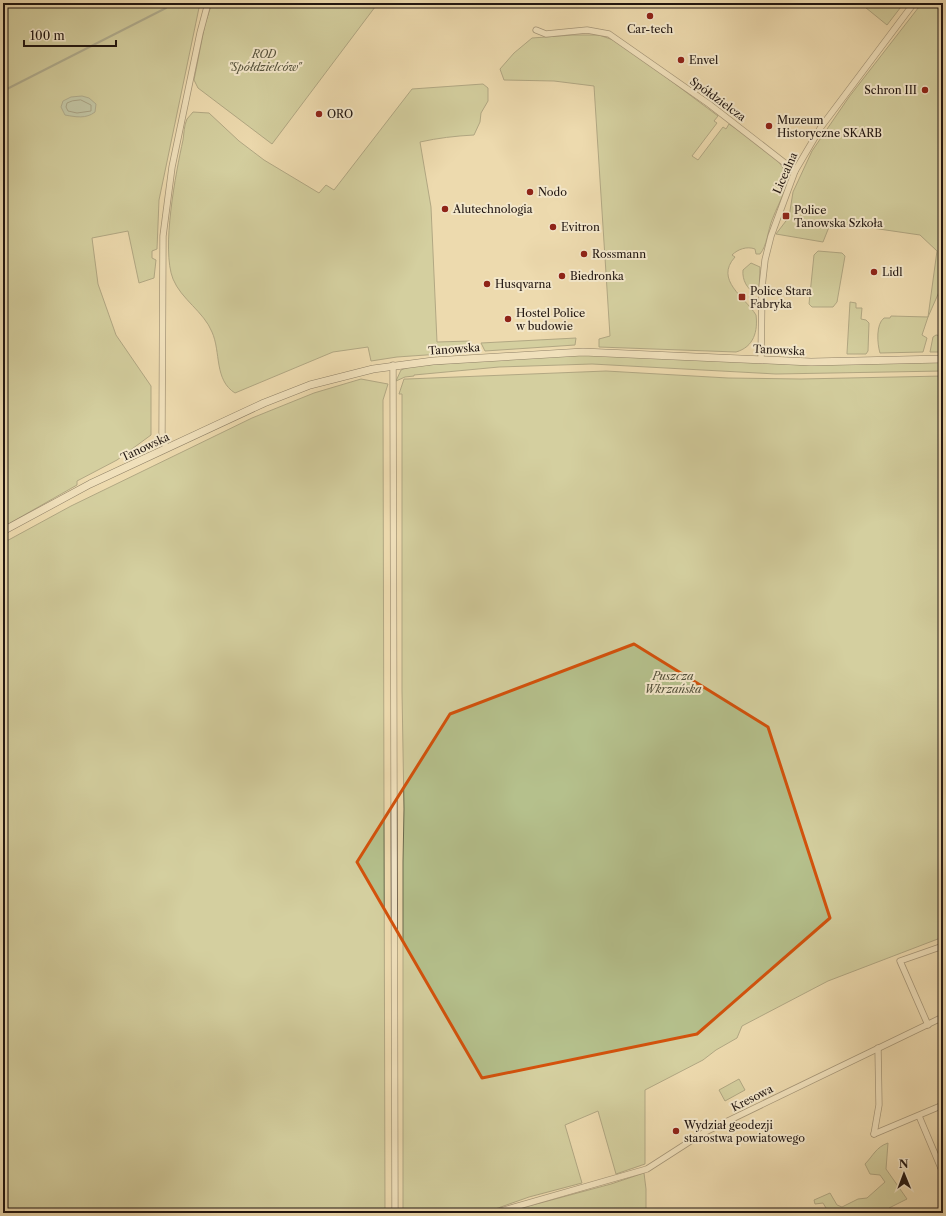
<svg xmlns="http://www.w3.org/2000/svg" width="946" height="1216" font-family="'Libre Caslon Text',serif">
  <rect width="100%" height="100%" fill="#eddaae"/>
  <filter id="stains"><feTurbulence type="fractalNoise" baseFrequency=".005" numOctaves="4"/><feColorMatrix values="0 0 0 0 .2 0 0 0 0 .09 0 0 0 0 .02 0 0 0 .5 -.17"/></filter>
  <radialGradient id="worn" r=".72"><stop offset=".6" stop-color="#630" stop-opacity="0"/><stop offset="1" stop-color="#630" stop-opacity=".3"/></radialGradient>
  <g fill="#b5c08c" stroke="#6a6a4e">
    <path d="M 3,3 L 200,3 L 159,200 L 157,249 L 152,251 L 152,258 L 156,260 L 154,278 L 139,283 L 128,231 L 92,238 L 98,284 L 116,335 L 151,386 L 151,435 L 117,460 L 77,481 L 77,485 L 3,527 Z"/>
    <path d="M 212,3 L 378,3 L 272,144 L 198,88 L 194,80 L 205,24 Z"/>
    <path d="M 860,3 L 904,3 L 887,25 Z"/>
    <path d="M 922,3 L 943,3 L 943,283 L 928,317 L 922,335 L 927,338 L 923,352 L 880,353 C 877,343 876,324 884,318 L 890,318 L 891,316 L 928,317 L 937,251 L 920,235 L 831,222 L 823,242 L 776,234 L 789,217 L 793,192 L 812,151 L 849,97 Z"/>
    <path d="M 573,35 L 599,35 L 619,42 L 718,116 L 714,121 L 717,123 L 692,156 L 698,160 L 723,127 L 726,129 L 729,124 C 747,137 792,159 786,186 C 783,197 776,209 772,220 C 768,230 767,246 760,254 L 756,254 L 755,249 C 747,246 738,249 732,255 L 735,257 C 714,280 745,297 756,315 C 758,331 754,347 736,352 L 599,347 L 599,339 L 610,336 L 594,86 L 554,81 L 504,80 L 500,69 L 514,53 L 532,38 Z"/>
    <path d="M 483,84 L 488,88 L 488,101 L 481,113 L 480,122 L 474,135 C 455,136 438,138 420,142 L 431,207 L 437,342 L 470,341 L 469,352 L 397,357 L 371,361 L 368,347 L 333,352 L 235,393 C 214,380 221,352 212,332 C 204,312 181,299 173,279 C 161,249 176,172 183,140 C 184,134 184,125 187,119 C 189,117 191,114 193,112 L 209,113 L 239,141 L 264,160 L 319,193 L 326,185 L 334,190 L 412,89 Z"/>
    <path d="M 818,251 L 842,253 L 845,256 L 837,302 L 833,307 L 812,307 L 809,304 L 814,255 Z"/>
    <path d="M 751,263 L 760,267 L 759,292 L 756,294 C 747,289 742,280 743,270 Z"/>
    <path d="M 850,302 L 856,303 L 856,308 L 862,308 L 861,319 L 866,320 L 869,323 L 868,351 L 866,354 L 847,354 L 847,353 Z"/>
    <path d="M 936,335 L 943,336 L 943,352 L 930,352 L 933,337 Z"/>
    <path d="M 576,338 L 575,345 L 485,351 L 481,343 Z"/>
    <path d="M 579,354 L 811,365 L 943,362 L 943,371 L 776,374 L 592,364 L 499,367 L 414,375 L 414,376 L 405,377 L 396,381 L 401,370 L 412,366 Z"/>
    <path d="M 606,371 L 728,378 L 801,379 L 943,376 L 943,937 L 828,981 L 742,1026 L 737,1038 L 716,1050 L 703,1060 L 645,1090 L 645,1164 L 616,1174 L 598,1111 L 565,1125 L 582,1183 L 529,1197 L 484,1213 L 403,1213 L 403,862 L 404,809 L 402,691 L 402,394 L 399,394 L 404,379 L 407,379 Z"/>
    <path d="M 361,379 L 388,384 L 383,400 L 385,1213 L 3,1213 L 3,543 L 71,506 L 252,418 L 314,393 Z"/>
    <path d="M 739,1079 L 745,1090 L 725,1101 L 719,1090 Z"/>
    <path d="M 888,1143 L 886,1169 L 907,1199 L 889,1208 L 892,1213 L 829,1213 L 823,1203 L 815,1204 L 814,1200 L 830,1193 L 837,1205 L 842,1207 L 858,1199 L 867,1198 L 885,1182 L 880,1175 L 870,1174 L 865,1164 C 873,1156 876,1147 888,1143 Z"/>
    <path d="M 644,1173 L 646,1189 L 646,1213 L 503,1213 L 611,1184 Z"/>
  </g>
  <path fill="#99bba8" stroke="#69796b" d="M 82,96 L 89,98 L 96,104 L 95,112 C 86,119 76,117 65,115 L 61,107 L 63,101 L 71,97 Z"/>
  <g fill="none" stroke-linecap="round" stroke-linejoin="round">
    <path stroke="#5c685c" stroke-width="1" d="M 81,100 L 91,105 L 91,111 L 77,113 L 68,111 L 66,107 L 67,103 L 72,101 Z"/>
    <path stroke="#69796b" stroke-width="2" d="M 3,91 L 166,8 L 169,3"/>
    <g stroke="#534638" stroke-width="7">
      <g id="minor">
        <path d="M 536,30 L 546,34 L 587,30 L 609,34 L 709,104 L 795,171"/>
        <path d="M 761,360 L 762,287 L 765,260 L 771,236 L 795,171 L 821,127 L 914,3"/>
        <path d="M 393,365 L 395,1213"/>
        <path d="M 166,448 L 162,433 L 163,236 L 172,167 L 200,33 L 208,3"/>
        <path d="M 928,1025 L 900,961 L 943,946"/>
        <path d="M 919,1116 L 943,1173"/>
        <path d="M 874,1134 L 879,1105 L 878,1048"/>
        <path d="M 874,1134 L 943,1105"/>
        <path d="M 494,1213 L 647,1169 L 703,1133 L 943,1017"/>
      </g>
    </g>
    <g stroke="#201510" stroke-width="8">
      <path id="secondary" d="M 3,531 L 90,484 L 264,403 L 310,385 L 373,369 L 433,361 L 583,352 L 811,362 L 943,359"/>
    </g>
    <use href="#minor" stroke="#f3e7ca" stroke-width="5.5"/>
    <use href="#secondary" stroke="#f3e7ca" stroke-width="7"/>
  </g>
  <path d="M0 0H946V1216H0ZM 634,644 L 768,727 L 830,918 L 697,1034 L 482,1078 L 357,862 L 450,714 Z" fill="#eddaae" fill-opacity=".55" fill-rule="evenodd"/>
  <path fill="none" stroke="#d4520c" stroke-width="3" stroke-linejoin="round" d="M 634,644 L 768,727 L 830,918 L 697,1034 L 482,1078 L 357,862 L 450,714 Z"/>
  <g fill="#8f2418" stroke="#f3e7ca" stroke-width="1.5">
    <circle cx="650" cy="16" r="4"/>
    <circle cx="681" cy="60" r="4"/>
    <circle cx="925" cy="90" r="4"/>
    <circle cx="319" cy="114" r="4"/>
    <circle cx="769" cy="126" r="4"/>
    <circle cx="530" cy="192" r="4"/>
    <circle cx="445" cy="209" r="4"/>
    <rect x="782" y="212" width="8" height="8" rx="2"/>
    <circle cx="553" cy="227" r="4"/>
    <circle cx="584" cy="254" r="4"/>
    <circle cx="874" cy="272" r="4"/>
    <circle cx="562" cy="276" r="4"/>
    <circle cx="487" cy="284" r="4"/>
    <rect x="738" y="293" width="8" height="8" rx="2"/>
    <circle cx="508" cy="319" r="4"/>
    <circle cx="676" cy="1131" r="4"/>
  </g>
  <g text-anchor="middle" stroke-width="4" stroke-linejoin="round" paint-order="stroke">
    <g font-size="11" fill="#201510" stroke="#f3e7ca" text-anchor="start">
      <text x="650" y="33" text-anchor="middle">Car-tech</text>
      <text x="689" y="64">Envel</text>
      <text x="917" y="94" text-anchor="end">Schron III</text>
      <text x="327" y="118">ORO</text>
      <text x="777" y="124">Muzeum<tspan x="777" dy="13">Historyczne SKARB</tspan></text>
      <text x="538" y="196">Nodo</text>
      <text x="453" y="213">Alutechnologia</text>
      <text x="794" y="214">Police<tspan x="794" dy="13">Tanowska Szkoła</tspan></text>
      <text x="561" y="231">Evitron</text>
      <text x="592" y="258">Rossmann</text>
      <text x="882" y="276">Lidl</text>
      <text x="570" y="280">Biedronka</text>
      <text x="495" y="288">Husqvarna</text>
      <text x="750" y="295">Police Stara<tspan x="750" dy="13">Fabryka</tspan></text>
      <text x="516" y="317">Hostel Police<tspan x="516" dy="13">w budowie</tspan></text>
      <text x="684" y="1129">Wydział geodezji<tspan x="684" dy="13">starostwa powiatowego</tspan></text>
    </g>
    <g font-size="11" font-style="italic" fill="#54513b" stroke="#f3e7ca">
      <text x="264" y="58">ROD<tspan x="264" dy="13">"Spółdzielców"</tspan></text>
      <text x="673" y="680">Puszcza<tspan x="673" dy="13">Wkrzańska</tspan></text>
    </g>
    <g font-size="11" fill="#201510" stroke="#f3e7ca">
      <text transform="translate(718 99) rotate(36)" y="4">Spółdzielcza</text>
      <text transform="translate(785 173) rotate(-66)" y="4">Licealna</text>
      <text transform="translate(454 349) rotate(-4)" y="4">Tanowska</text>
      <text transform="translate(779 350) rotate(3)" y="4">Tanowska</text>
      <text transform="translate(145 447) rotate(-25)" y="4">Tanowska</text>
      <text transform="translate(752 1098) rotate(-27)" y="4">Kresowa</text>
    </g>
  </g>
  <rect width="946" height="1216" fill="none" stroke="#eddaae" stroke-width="16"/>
  <rect x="4" y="4" width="938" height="1208" fill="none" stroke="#201510" stroke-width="2"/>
  <rect x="8" y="8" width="930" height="1200" fill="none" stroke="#201510"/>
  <g transform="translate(904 1174) rotate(359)" stroke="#f3e7ca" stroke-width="3" paint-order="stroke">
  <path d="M0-3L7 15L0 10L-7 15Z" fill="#201510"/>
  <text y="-6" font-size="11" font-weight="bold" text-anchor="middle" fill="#201510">N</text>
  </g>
  <path d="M24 40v6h92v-6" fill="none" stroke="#201510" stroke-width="2"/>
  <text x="30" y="40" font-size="12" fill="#201510" stroke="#f3e7ca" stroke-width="3" paint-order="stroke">100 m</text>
  <rect width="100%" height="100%" filter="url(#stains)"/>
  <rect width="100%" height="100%" fill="url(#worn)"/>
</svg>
